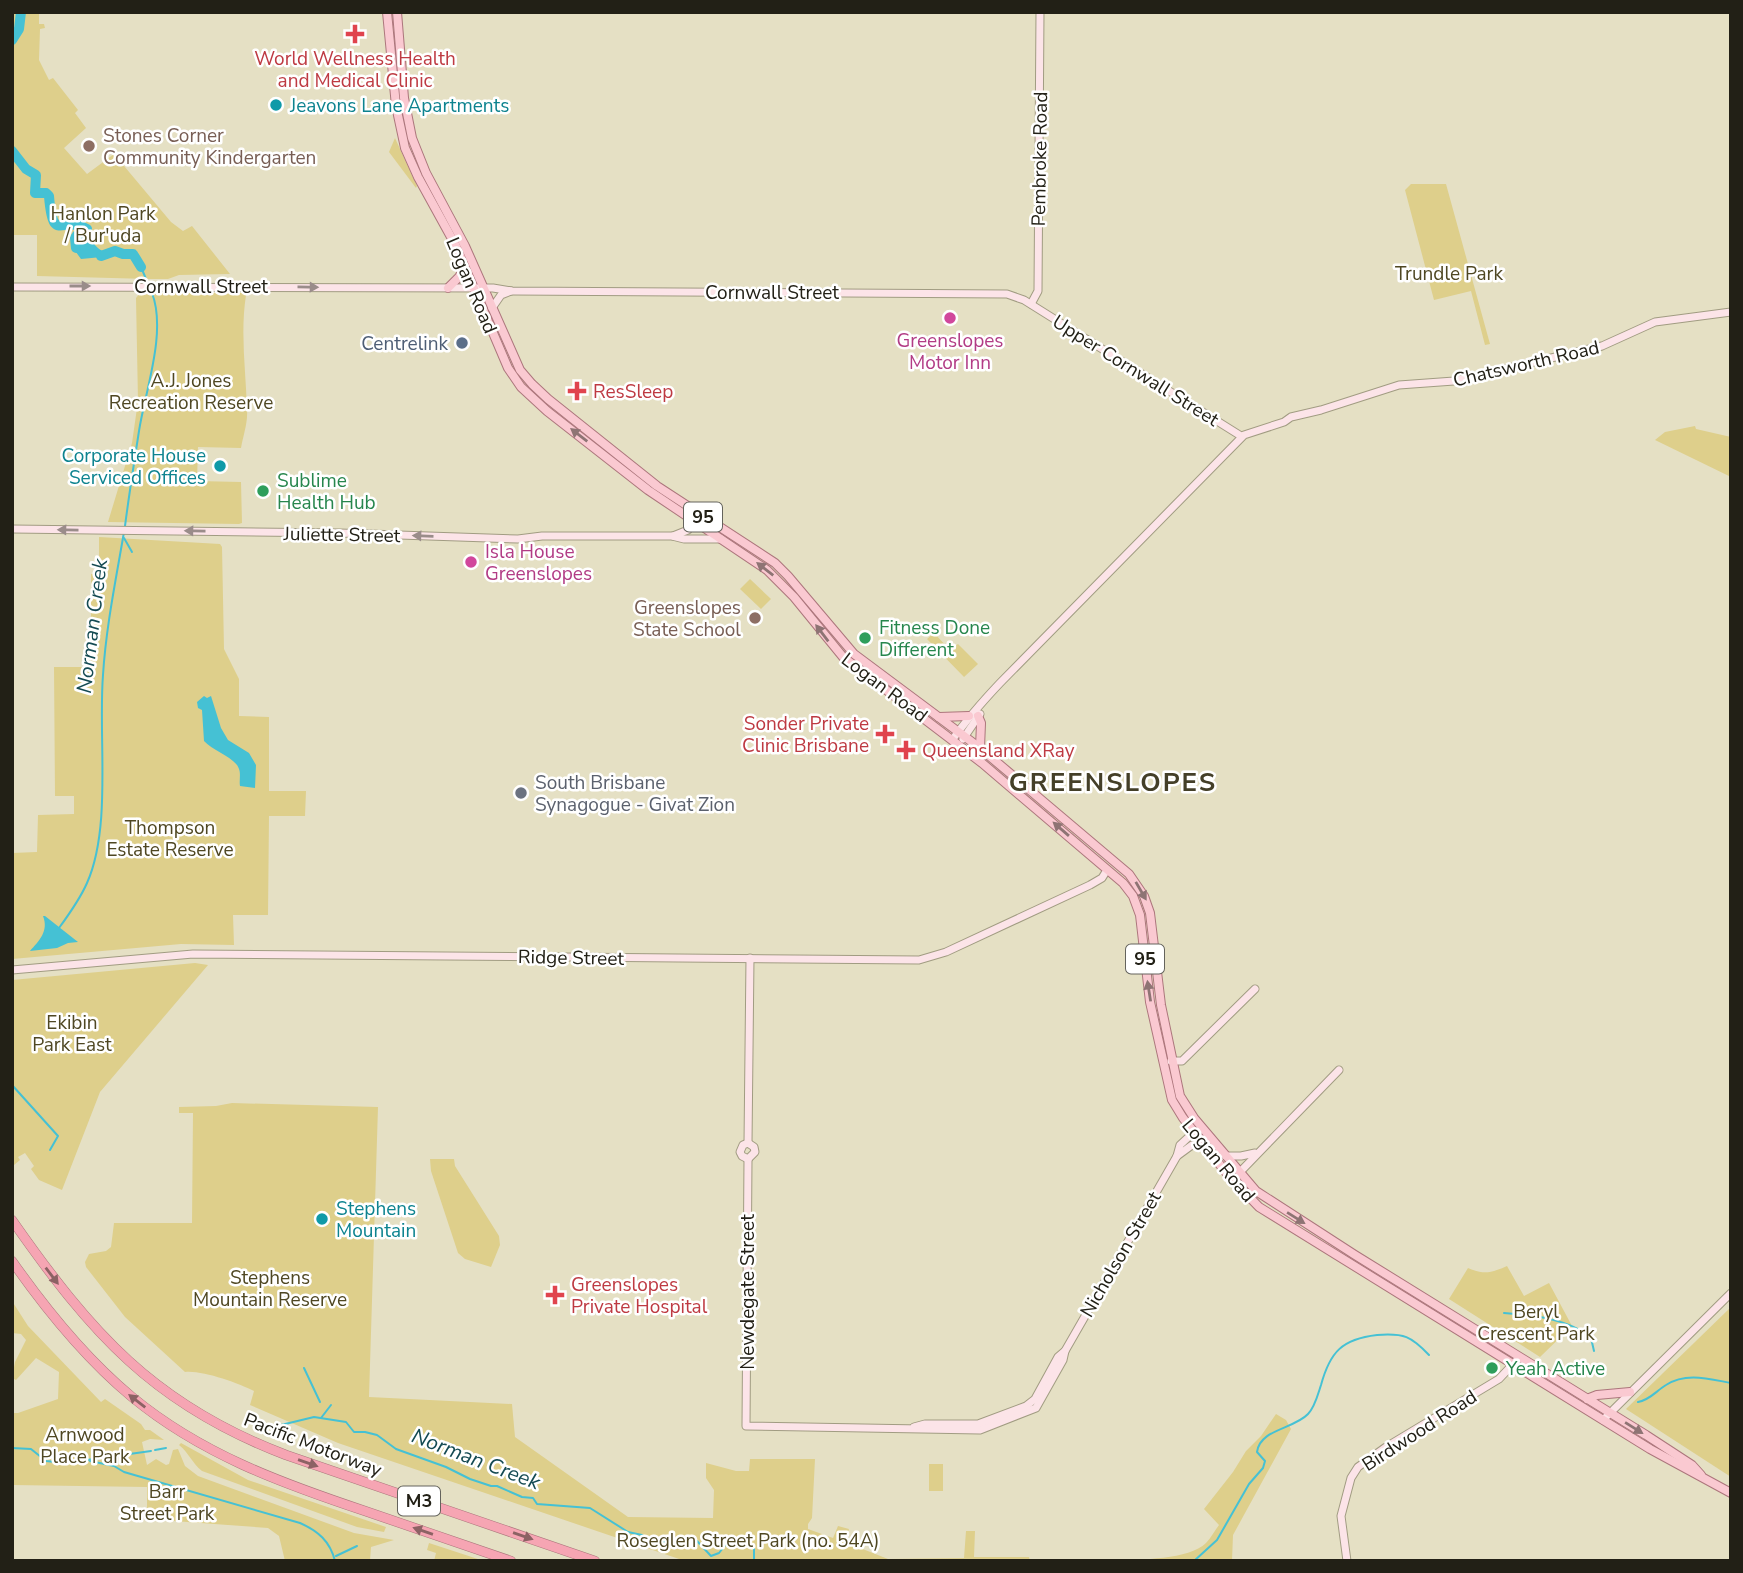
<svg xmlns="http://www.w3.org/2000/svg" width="1743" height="1573" font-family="'Nunito Sans',sans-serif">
  <rect width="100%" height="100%" fill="#e5e0c4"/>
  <g fill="#decf8b">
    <path d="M 12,12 L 39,12 L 39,24 L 44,24 L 45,28 L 40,29 L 39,60 L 49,80 L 53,78 L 78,110 L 75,113 L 86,128 L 64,148 L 87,174 L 114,154 L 171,222 L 183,231 L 192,226 L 230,274 L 179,275 L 168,279 L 149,279 L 37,276 L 37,235 L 12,235 Z"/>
    <path d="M 395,138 L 417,186 L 416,188 L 389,152 Z"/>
    <path d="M 1411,184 L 1446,184 L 1490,344 L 1485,345 L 1471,291 L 1434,300 L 1405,190 Z"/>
    <path d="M 140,293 L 242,293 L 246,295 C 240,334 246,371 247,410 C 248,423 243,436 241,448 L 198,447 L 197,481 L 241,482 L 242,523 L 239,524 L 108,522 L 132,443 L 138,401 L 136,298 Z"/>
    <path d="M 1695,426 L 1696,429 L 1731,437 L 1731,477 L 1655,440 L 1665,432 Z"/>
    <path d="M 99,537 L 220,544 L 222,547 L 224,649 L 239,679 L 239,716 L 269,717 L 269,791 L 306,791 L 305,816 L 269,816 L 268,915 L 233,915 L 234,945 L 181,944 L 12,959 L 12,853 L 37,852 L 38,815 L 74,814 L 74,796 L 55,796 L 54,667 L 91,667 L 91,574 L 99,573 Z"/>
    <path d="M 750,579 L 771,599 L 761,609 L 740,589 Z"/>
    <path d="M 934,633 L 950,650 L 958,644 L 978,664 L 964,677 L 927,639 Z"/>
    <path d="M 195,963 L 208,965 L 100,1092 L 62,1190 L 39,1180 L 31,1169 L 34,1166 L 25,1153 L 18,1157 L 20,1160 L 14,1165 L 12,980 Z"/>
    <path d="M 232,1103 L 378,1107 L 369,1397 L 512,1404 L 515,1437 L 628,1517 L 713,1518 L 714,1490 L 706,1478 L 706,1463 L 736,1471 L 749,1471 L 750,1459 L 815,1459 L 812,1518 L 808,1524 L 808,1529 L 833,1538 L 838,1526 L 849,1529 L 845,1542 L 888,1559 L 964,1558 L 966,1531 L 975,1531 L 974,1557 L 1029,1557 L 1030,1561 L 685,1561 L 338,1443 L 250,1405 L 254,1391 C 238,1383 202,1370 185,1372 L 125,1317 L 86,1267 L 85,1262 L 89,1254 L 106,1251 L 111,1247 L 114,1223 L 192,1223 L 193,1113 L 179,1113 L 179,1107 L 216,1106 Z"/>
    <path d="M 430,1159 L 454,1159 L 455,1166 L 499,1236 L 500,1245 L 491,1267 L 465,1259 L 458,1253 L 431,1171 Z"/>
    <path d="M 1507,1266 L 1524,1296 L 1549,1283 L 1572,1326 L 1540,1357 L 1449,1299 L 1468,1268 C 1484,1275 1491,1273 1507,1266 Z"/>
    <path d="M 12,1301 L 28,1326 L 101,1402 L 105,1399 L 141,1424 L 145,1430 L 150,1430 L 164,1440 L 150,1439 L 142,1442 L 147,1465 L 156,1459 L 166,1465 L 169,1464 L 173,1450 L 178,1449 L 185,1466 L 198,1476 L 354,1533 L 394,1540 L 371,1547 L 370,1561 L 285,1561 L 279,1536 L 268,1528 L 147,1519 L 147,1487 L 12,1485 L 12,1413 L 18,1413 L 58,1399 L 59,1372 L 36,1358 L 16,1380 L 12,1378 L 15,1362 L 26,1340 L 21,1334 L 12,1333 Z"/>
    <path d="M 1731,1307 L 1731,1477 L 1626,1409 Z"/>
    <path d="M 1276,1414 L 1286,1420 L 1291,1429 L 1233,1535 L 1232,1561 L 1116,1561 C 1140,1559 1189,1560 1206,1543 C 1211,1538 1215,1530 1219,1525 L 1204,1509 L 1233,1472 L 1246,1451 L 1261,1436 Z"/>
    <path d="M 181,1443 L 248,1480 L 386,1527 L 384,1532 L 357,1527 L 202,1471 C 192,1463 189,1453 179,1445 Z"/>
    <rect x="929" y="1464" width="14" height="27"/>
    <path d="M 429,1543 L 484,1561 L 434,1561 L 436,1553 L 427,1550 Z"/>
  </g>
  <g fill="#45c1d4">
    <path d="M 77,235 L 80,239 L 91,241 C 99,249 100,252 111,252 L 102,257 L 81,259 L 73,248 L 74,237 Z"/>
    <path d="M 204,696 L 207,698 L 211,696 L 221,728 L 228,740 L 249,753 L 256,765 L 255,788 L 240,786 C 239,781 241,774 239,769 C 236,758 213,751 204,741 L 202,710 L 198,708 L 197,702 Z"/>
    <path d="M 43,916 L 45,916 L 78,942 L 68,943 L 57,948 L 30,951 C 39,941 49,931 43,916 Z"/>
  </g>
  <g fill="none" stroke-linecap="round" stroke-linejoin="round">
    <g stroke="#45c1d4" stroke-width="2">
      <path d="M 141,267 L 146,279"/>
      <path d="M 125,526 C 129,495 134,463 139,431 C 145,392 167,332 152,293"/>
      <path d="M 124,538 L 132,552"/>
      <path d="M 59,928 C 70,913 80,899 87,883 C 112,827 98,737 103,675 C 106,627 116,579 124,532"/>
      <path d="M 12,1085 L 58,1136 L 50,1150"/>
      <path d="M 1504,1313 C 1532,1315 1570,1319 1591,1338 L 1594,1351"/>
      <path d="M 304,1368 L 320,1402"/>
      <path d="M 1638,1402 C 1650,1400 1656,1391 1666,1385 C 1686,1372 1709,1379 1731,1383"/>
      <path d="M 321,1418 L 331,1405"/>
      <path d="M 281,1425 L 314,1417 L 346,1422 L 354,1432 L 365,1432 L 377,1435 L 396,1449 L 446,1467 L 470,1479 L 491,1486 L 497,1486 L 522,1497 L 533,1498 L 537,1504 L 590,1508 L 628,1532 L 642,1535 L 650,1541 L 673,1542 L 687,1539 L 697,1541 L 711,1556 L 719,1553 L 731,1538 L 745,1538 L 754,1546 L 754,1561"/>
      <path d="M 12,1448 L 31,1449 L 46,1461 L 65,1463 L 151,1451"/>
      <path d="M 155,1450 L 166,1448"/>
      <path d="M 90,1461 L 114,1466 L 124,1472 L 300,1523 C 318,1531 330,1541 335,1561"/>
      <path d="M 336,1556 L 357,1546"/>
      <path d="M 1194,1561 L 1217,1540 L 1249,1484 L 1263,1468 L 1265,1461 L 1257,1452 C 1260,1429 1294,1429 1308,1414 C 1315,1407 1318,1394 1321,1385 C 1330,1352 1342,1339 1377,1335 C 1404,1333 1411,1336 1429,1355"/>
    </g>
    <g stroke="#45c1d4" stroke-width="10">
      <path d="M 12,40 L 19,29 L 21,12"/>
      <path d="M 12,151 L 26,169 L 36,175 L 35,193 L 46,193 L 49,196 C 53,246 62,214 87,229 L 86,235 L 77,235 L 75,238 L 76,248"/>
      <path d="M 101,256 L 115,251 L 123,254 L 133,254 L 141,267"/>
    </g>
    <g stroke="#a19c82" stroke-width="9">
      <g id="secondary">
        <path d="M 12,287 L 493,288 L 512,291 L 1007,294 L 1024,300 L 1241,436"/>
        <path d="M 1031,304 L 1038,291 L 1040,12"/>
        <path d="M 492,308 L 501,295 L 511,291"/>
        <path d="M 12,529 L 340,533 L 518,539 L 542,536 L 672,536 L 684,539 L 721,539"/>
        <path d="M 673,536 L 688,530 L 689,518"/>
        <path d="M 953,739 C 967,719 983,701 1000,683 L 1244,435 L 1284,422 L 1291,417 L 1321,410 L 1399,385 L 1454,381 L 1602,346 L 1655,322 L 1731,312"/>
        <path d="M 963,739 L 980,714"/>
        <path d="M 12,970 L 193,954 L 919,960 L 946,952 L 1090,885 L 1102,878 L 1107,870"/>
        <path d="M 1171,1061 L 1182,1061 L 1255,989"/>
        <path d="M 748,1143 L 750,958"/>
        <path d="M 748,1143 L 743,1145 L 740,1152 L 742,1156 L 748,1159"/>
        <path d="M 748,1143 L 754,1147 L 755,1152 L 748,1159"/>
        <path d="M 1177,1156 L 1192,1145 L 1206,1146"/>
        <path d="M 1226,1156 L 1241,1156 L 1255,1153"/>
        <path d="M 748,1159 L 746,1426 L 980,1430 L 1036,1408 L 1063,1360 L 1065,1351"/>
        <path d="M 1240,1172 L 1339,1070"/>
        <path d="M 1603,1420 L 1731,1293"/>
        <path d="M 914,1427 L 925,1424 L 978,1424 L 1026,1406 L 1035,1399 L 1058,1357 L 1065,1351 L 1177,1156 L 1180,1145 L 1194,1132"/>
        <path d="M 1347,1561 L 1341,1516 L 1351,1478 L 1358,1467 L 1386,1447 L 1499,1379 L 1517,1360"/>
      </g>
    </g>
    <g stroke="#ac767c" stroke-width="10">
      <g id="primary">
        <path d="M 387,12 L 396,106 L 405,148 L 418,177 L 456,246 L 508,368 L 521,387 L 547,411 L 648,490 L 767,570 L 794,597 L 843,657 L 982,763 L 1123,883 L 1133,896 L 1140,915 L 1150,1002 L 1172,1100 L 1183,1118 L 1228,1175 L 1259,1207 L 1650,1449 L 1731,1493"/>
        <path d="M 397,12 L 404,98 L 412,138 L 426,173 L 465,246 L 520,370 L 532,384 L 548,399 L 657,486 L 775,563 L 788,576 L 854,654 L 980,748 L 1129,874 L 1144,896 L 1150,913 L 1161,1005 L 1180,1096 L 1194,1118 L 1256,1191 L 1355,1255 L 1646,1435 L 1692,1465 L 1701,1475"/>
        <path d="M 448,288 L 459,277 L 465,267"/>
        <path d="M 978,716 L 981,723 L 980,748"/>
        <path d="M 939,717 L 969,716"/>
        <path d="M 1587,1399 L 1597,1395 L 1630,1392"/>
      </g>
    </g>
    <g stroke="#ac767c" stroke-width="10">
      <g id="highway">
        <path d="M 12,1220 C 91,1333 154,1405 286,1455 L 595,1561"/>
        <path d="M 12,1261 C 47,1311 85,1358 132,1397 C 201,1454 281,1483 365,1511 C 414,1528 462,1544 511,1561"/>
      </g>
    </g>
    <use href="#secondary" stroke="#fce4e8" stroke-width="7"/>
    <use href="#primary" stroke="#fac9d1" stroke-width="8"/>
    <use href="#highway" stroke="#f6a5b3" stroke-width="9"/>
  </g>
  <defs><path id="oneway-solid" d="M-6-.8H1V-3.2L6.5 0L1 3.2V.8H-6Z" transform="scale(1.75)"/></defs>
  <g fill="#9a8c8a">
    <use href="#oneway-solid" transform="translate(80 286)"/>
    <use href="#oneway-solid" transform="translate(308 287) rotate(1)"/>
    <use href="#oneway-solid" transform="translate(68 530) rotate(-179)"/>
    <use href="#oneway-solid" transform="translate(195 531) rotate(-179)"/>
    <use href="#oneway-solid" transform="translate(423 536) rotate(-178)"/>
  </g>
  <g fill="#8e7474">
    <use href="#oneway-solid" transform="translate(579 435) rotate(-142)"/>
    <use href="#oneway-solid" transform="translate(765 569) rotate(-142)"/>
    <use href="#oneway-solid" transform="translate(822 633) rotate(-127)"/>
    <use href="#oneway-solid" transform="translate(1061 829) rotate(-139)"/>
    <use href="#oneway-solid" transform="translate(1141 891) rotate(60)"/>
    <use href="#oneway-solid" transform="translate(1149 991) rotate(-99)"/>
    <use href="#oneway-solid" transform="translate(1296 1218) rotate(32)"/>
    <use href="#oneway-solid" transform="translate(1634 1428) rotate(32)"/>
  </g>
  <g fill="#8c6264">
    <use href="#oneway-solid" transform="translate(52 1276) rotate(53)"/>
    <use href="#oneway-solid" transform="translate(137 1401) rotate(-142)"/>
    <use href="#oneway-solid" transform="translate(308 1463) rotate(19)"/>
    <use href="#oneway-solid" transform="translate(423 1531) rotate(-161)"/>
    <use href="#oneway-solid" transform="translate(523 1536) rotate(19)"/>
  </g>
  <g fill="#e0444e" stroke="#fff" stroke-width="2.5">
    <path d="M351.5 23.5h7v7h7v7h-7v7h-7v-7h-7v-7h7z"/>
    <path d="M573.5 380.5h7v7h7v7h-7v7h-7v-7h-7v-7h7z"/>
    <path d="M881.5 723.5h7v7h7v7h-7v7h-7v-7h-7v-7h7z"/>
    <path d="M902.5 739.5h7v7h7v7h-7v7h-7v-7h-7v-7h7z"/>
    <path d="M551.5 1284.5h7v7h7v7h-7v7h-7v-7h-7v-7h7z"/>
  </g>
  <g fill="#0f9aa8" stroke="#fff" stroke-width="2.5">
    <circle cx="276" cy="105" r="7"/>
    <circle cx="220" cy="466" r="7"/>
    <circle cx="322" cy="1219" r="7"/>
  </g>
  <g fill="#8d6e63" stroke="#fff" stroke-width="2.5">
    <circle cx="89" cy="146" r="7"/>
    <circle cx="755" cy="618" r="7"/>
  </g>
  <g fill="#d1479c" stroke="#fff" stroke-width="2.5">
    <circle cx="950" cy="318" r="7"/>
    <circle cx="471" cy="562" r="7"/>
  </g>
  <circle fill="#5c6f8a" stroke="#fff" stroke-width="2.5" cx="462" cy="343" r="7"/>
  <g fill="#2e9e5b" stroke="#fff" stroke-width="2.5">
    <circle cx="263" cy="491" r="7"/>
    <circle cx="865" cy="638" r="7"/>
    <circle cx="1492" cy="1368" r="7"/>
  </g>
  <circle fill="#6b7280" stroke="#fff" stroke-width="2.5" cx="521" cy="793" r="7"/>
  <g text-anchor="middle" stroke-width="5" stroke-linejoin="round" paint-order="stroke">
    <g fill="#fff" stroke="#64635c" stroke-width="2">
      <rect x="684" y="502.5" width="38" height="29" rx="5"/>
      <rect x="1126" y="944.5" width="38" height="29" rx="5"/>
      <rect x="398" y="1486.5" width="42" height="29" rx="5"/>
    </g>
    <g font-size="18" font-weight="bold" fill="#222016">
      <text x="703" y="523">95</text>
      <text x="1145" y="965">95</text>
      <text x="419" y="1507">M3</text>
    </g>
    <g font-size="19" fill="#be3a42" stroke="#fff" text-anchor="start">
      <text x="355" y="65" text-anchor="middle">World Wellness Health<tspan x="355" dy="22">and Medical Clinic</tspan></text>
      <text x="593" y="398">ResSleep</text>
      <text x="869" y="730" text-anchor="end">Sonder Private<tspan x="869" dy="22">Clinic Brisbane</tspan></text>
      <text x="922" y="757">Queensland XRay</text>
      <text x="571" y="1291">Greenslopes<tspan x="571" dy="22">Private Hospital</tspan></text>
    </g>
    <g font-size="19" fill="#0d838f" stroke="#fff" text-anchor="start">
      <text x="290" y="112">Jeavons Lane Apartments</text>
      <text x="206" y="462" text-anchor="end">Corporate House<tspan x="206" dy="22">Serviced Offices</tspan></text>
      <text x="336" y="1215">Stephens<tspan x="336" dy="22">Mountain</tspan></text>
    </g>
    <g font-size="19" fill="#785e54" stroke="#fff" text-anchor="start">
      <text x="103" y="142">Stones Corner<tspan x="103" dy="22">Community Kindergarten</tspan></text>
      <text x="741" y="614" text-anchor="end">Greenslopes<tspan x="741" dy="22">State School</tspan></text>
    </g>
    <g font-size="19" fill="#222016" stroke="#fff">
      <text transform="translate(1039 159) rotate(-89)" y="7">Pembroke Road</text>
      <text transform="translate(472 285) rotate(67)" y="7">Logan Road</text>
      <text x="201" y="293">Cornwall Street</text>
      <text x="772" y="299">Cornwall Street</text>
      <text transform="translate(1526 363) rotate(-13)" y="7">Chatsworth Road</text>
      <text transform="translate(1136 370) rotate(32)" y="7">Upper Cornwall Street</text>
      <text transform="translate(342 534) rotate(1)" y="7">Juliette Street</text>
      <text transform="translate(885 687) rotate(37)" y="7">Logan Road</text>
      <text transform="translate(571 957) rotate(1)" y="7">Ridge Street</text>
      <text transform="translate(1219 1160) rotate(50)" y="7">Logan Road</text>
      <text transform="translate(1120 1254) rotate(-60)" y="7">Nicholson Street</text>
      <text transform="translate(747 1292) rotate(-90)" y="7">Newdegate Street</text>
      <text transform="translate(1419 1430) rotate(-33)" y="7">Birdwood Road</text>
      <text transform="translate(313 1444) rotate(21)" y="7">Pacific Motorway</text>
    </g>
    <g font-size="19" fill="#4f4722" stroke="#fff">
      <text x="103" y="220">Hanlon Park<tspan x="103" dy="22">/ Bur'uda</tspan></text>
      <text x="1449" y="280">Trundle Park</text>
      <text x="191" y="387">A.J. Jones<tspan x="191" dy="22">Recreation Reserve</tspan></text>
      <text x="170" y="834">Thompson<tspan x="170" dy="22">Estate Reserve</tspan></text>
      <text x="72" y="1029">Ekibin<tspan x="72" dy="22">Park East</tspan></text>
      <text x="270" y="1284">Stephens<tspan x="270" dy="22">Mountain Reserve</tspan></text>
      <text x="1536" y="1318">Beryl<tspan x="1536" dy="22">Crescent Park</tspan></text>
      <text x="85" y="1441">Arnwood<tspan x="85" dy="22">Place Park</tspan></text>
      <text x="167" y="1498">Barr<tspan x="167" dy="22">Street Park</tspan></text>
      <text x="748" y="1547">Roseglen Street Park (no. 54A)</text>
    </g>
    <g font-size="19" fill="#b23c85" stroke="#fff">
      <text x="950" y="347">Greenslopes<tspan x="950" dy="22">Motor Inn</tspan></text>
      <text x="485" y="558" text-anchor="start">Isla House<tspan x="485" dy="22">Greenslopes</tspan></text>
    </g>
    <g font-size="19" fill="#4e5e75" stroke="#fff" text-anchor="end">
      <text x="448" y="350">Centrelink</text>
    </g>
    <g font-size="19" fill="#27864d" stroke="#fff" text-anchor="start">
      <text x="277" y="487">Sublime<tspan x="277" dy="22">Health Hub</tspan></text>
      <text x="879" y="634">Fitness Done<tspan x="879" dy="22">Different</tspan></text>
      <text x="1506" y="1375">Yeah Active</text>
    </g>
    <g font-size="19" fill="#5b616d" stroke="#fff" text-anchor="start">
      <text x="535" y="789">South Brisbane<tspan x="535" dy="22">Synagogue - Givat Zion</tspan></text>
    </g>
    <g font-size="21" font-style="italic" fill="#144a52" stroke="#fff">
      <text transform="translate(92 626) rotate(-83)" y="7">Norman Creek</text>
      <text transform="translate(476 1459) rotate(21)" y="7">Norman Creek</text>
    </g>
    <g font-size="26" font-weight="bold" letter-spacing="2" fill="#443f28" stroke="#fff">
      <text x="1113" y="791">GREENSLOPES</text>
    </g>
  </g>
  <rect width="1743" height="1573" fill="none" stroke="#222016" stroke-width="28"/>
</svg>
